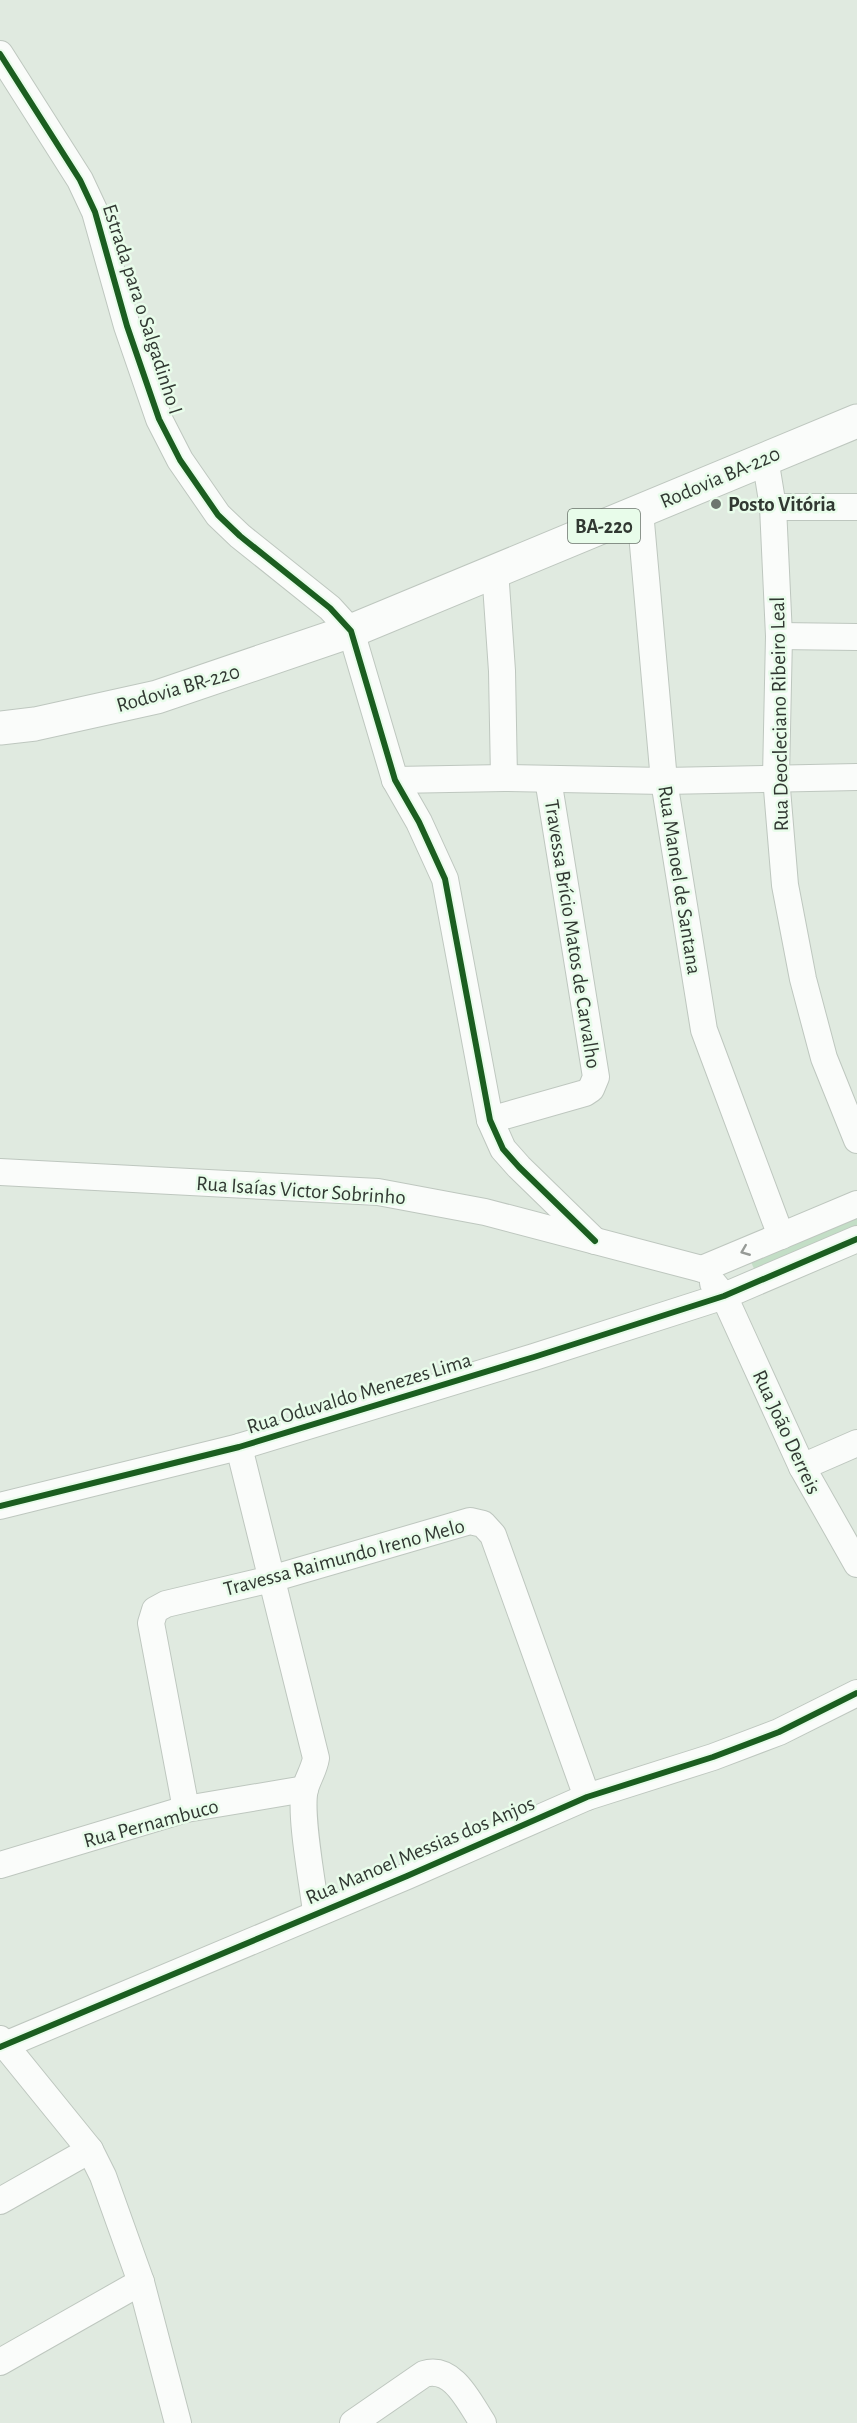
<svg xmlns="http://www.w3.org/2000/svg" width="857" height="2423" font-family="'Alegreya Sans',sans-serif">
  <rect width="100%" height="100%" fill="#e0eae0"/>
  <path fill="#c3dec6" d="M 857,1217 L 857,1231 L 757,1275 L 751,1262 Z"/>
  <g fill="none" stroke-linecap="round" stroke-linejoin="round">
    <g stroke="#bec7bf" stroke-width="28">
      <g id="minor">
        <path d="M 0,54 L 80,180 L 95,212 L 127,326 L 159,419 L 180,460 L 218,515 L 240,536 L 330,608 L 351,631 L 395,780 L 419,822 L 445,879 L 490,1120 L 503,1149 L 519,1167 L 595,1241"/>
        <path d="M 765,458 L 773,507 L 779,636 L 776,777 L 785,885 L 803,979 L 824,1058 L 857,1140"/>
        <path d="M 773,507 L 857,507"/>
        <path d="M 640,511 L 664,781 L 704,1030 L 781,1236"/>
        <path d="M 495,570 L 502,671 L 504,778"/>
        <path d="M 779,636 L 857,637"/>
        <path d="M 395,780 L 504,778 L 664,781 L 857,777"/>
        <path d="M 490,1120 L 585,1093 L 591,1089 L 596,1077 L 548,779"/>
        <path d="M 0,1172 L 378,1192 L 485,1212 L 702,1269"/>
        <path d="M 702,1269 L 857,1204"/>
        <path d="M 713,1283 L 724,1296 L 802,1467 L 857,1564"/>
        <path d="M 239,1447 L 316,1758 C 314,1770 308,1778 305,1789 C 299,1813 313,1885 316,1912"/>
        <path d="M 802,1467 L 857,1443"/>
        <path d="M 0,1506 L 239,1447 L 534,1357 L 724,1296 L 857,1239"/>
        <path d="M 186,1809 L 151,1623 L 155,1610 L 166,1604 L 271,1579 L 470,1521 L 483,1524 L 493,1535 L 587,1797"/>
        <path d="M 0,1865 L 186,1809 L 305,1789"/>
        <path d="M 0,2039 L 90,2150 L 103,2176 L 141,2282 L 178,2423"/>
        <path d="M 0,2047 L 407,1876 L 587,1797 L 713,1757 L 779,1732 L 857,1693"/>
        <path d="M 0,2201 L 90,2150"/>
        <path d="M 0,2362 L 141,2282"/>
        <path d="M 353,2423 L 424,2374 C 453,2365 469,2402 483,2423"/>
      </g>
    </g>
    <g stroke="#bec7bf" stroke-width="35">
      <path id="major" d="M 0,728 L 35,724 L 157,697 L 351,631 L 857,421"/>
    </g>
    <use href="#minor" stroke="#fafcfa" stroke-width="26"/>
    <use href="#major" stroke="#fafcfa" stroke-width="33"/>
    <g stroke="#e8fcea" stroke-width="10">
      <g id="cycleway">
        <path d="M 0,54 L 80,180 L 95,212 L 127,326 L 159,419 L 180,460 L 218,515 L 240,536 L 330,608 L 351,631 L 395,780 L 419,822 L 445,879 L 490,1120 L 503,1149 L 519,1167 L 595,1241"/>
        <path d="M 0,1506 L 239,1447 L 534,1357 L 724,1296 L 857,1239"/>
        <path d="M 0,2047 L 407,1876 L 587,1797 L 713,1757 L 779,1732 L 857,1693"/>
      </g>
    </g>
    <use href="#cycleway" stroke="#1b5e20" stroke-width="6"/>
  </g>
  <defs><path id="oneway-chevron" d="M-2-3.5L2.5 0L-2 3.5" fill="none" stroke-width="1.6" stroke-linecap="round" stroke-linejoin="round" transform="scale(1.5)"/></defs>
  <use stroke="#969a96" href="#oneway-chevron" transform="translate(745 1251) rotate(158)"/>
  <circle fill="#6e766f" stroke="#e8fcea" stroke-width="2" cx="716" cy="504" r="6"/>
  <g text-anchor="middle" stroke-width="5" stroke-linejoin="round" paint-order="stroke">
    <rect fill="#e8fcea" stroke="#687369" stroke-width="1.5" x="568" y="509" width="72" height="34" rx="4.5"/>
    <g font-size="20" font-weight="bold" fill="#313832">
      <text x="604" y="533">BA-220</text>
    </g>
    <g font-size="21" fill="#313832" stroke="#e8fcea">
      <text transform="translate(143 309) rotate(72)" y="7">Estrada para o Salgadinho I</text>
      <text transform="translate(720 477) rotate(-23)" y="7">Rodovia BA-220</text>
      <text transform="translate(178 688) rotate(-16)" y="7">Rodovia BR-220</text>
      <text transform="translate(779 714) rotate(-91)" y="7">Rua Deocleciano Ribeiro Leal</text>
      <text transform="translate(680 880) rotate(81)" y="7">Rua Manoel de Santana</text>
      <text transform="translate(573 934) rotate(81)" y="7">Travessa Brício Matos de Carvalho</text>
      <text transform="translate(301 1190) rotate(4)" y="7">Rua Isaías Victor Sobrinho</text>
      <text transform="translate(359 1393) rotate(-17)" y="7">Rua Oduvaldo Menezes Lima</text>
      <text transform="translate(787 1432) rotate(65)" y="7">Rua João Derreis</text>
      <text transform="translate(344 1557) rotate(-15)" y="7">Travessa Raimundo Ireno Melo</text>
      <text transform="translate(151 1823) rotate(-15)" y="7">Rua Pernambuco</text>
      <text transform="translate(420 1850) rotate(-23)" y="7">Rua Manoel Messias dos Anjos</text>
    </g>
    <g font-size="21" font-weight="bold" fill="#313832" stroke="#e8fcea" text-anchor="start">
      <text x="728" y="511">Posto Vitória</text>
    </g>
  </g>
</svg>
